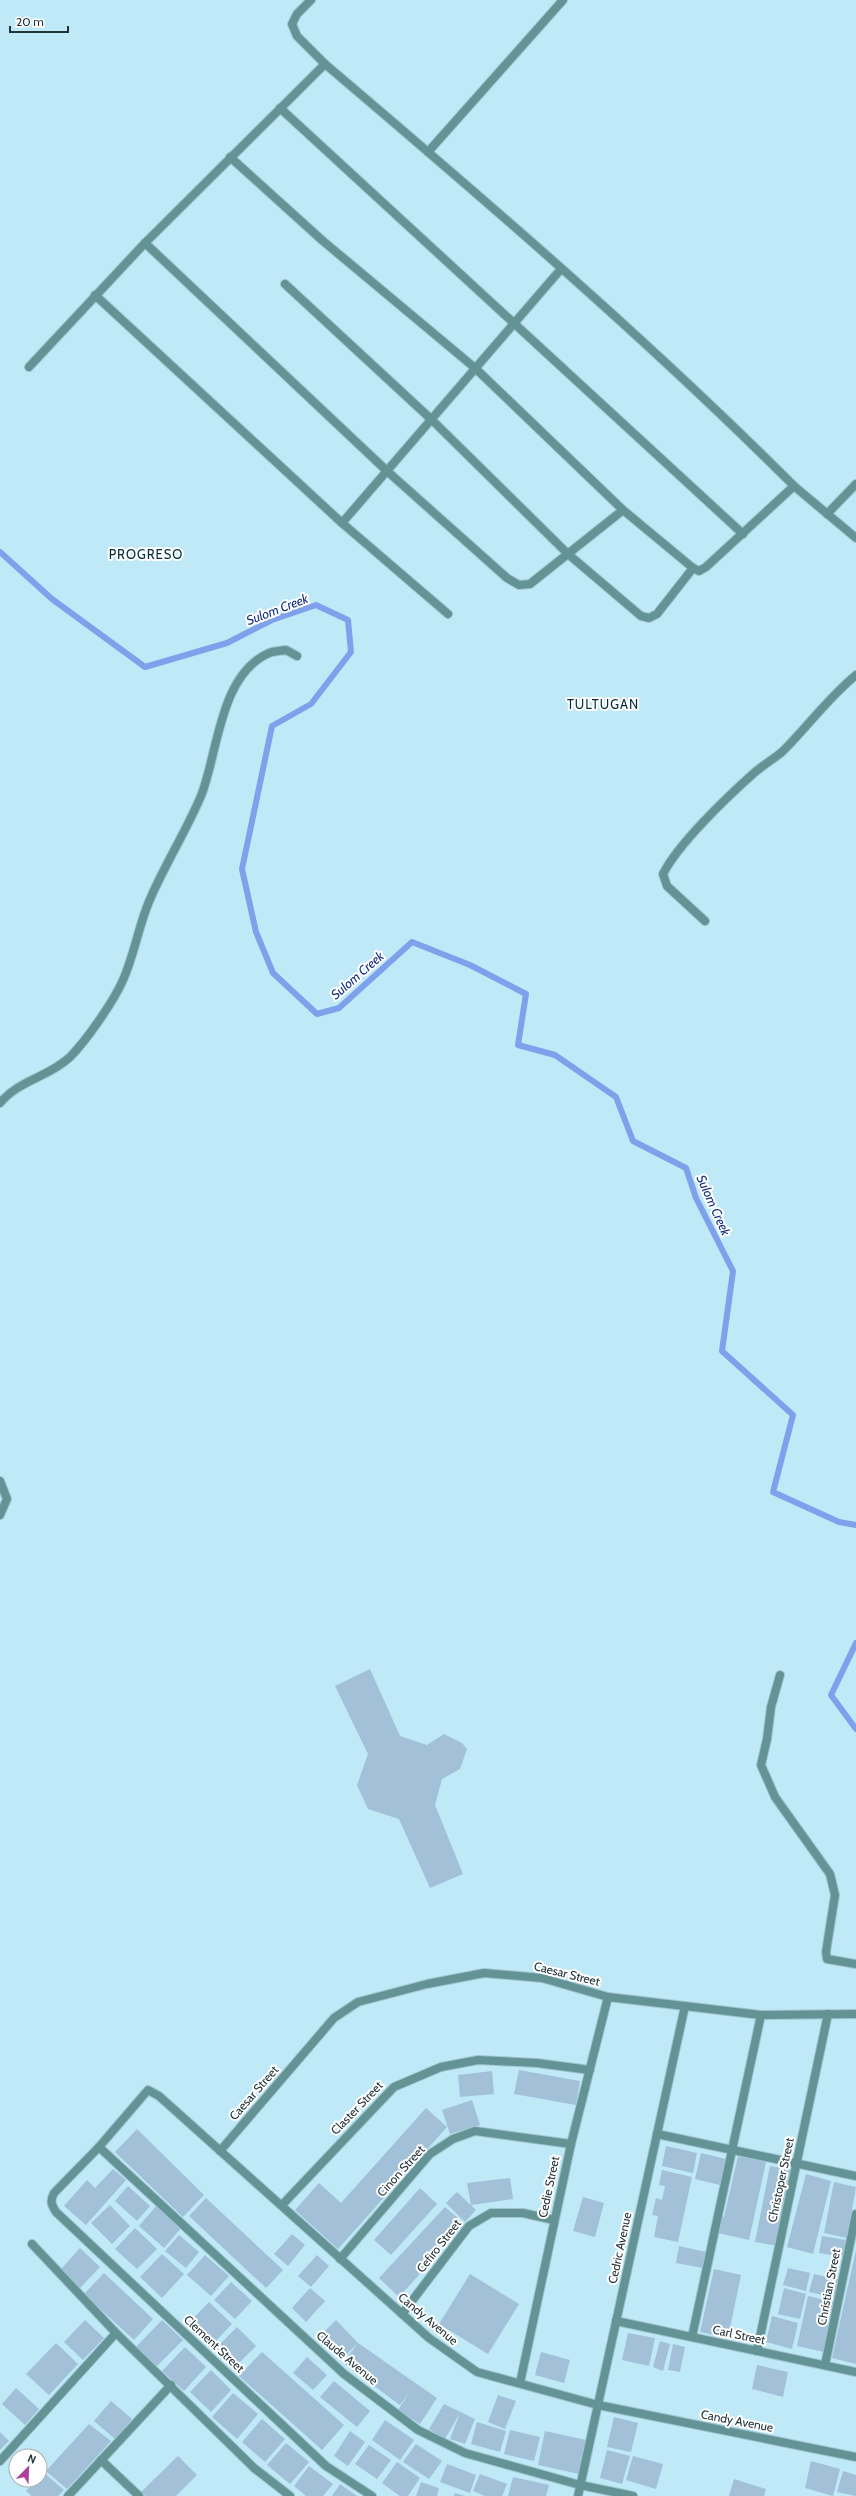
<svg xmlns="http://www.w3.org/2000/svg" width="856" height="2496" font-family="Cabin,sans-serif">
  <rect width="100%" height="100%" fill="#bfe9f7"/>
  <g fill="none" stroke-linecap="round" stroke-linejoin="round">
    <g stroke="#7fa0ea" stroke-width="6">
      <path d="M 0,552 L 52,599 L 145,667 L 227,643 L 272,620 L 316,605 L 348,620 L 351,652 L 311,704 L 272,726 L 242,869 L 256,932 L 273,973 L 317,1014 L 339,1008 L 412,942 L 470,965 L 526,994 L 518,1045 L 555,1055 L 616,1097 L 633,1141 L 686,1168 L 696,1198 L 733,1271 L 722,1351 L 793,1415 L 773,1492 L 839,1522 L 856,1525"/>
      <path d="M 856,1643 L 831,1695 L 856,1729"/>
    </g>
  </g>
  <g fill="#a2c0d8">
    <path d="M 370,1669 L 400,1736 L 427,1745 L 444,1734 L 462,1743 L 467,1749 L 460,1769 L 442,1779 L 435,1805 L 463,1874 L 430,1888 L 399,1819 L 368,1809 L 357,1785 L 368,1754 L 335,1686 Z"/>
    <path d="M 519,2070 L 580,2081 L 576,2105 L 514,2094 Z"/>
    <path d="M 492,2071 L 494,2094 L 460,2097 L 458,2075 Z"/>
    <path d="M 472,2100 L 480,2125 L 450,2134 L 442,2110 Z"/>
    <path d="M 426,2108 L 447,2127 L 338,2249 L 295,2210 L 319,2183 L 341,2203 Z"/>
    <path d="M 137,2129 L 204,2195 L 183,2217 L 115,2152 Z"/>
    <path d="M 666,2146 L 697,2153 L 693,2173 L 662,2166 Z"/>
    <path d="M 701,2153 L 726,2159 L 720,2185 L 695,2179 Z"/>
    <path d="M 738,2156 L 766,2162 L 749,2240 L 718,2233 L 722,2216 L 724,2217 Z"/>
    <path d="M 770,2166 L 793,2170 L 778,2246 L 755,2242 Z"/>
    <path d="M 113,2169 L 126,2180 L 86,2225 L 64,2206 L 87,2180 L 95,2188 Z"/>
    <path d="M 662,2170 L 692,2177 L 678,2242 L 654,2237 L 658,2216 L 652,2215 L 656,2198 L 662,2200 L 665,2186 L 659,2185 Z"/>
    <path d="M 806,2174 L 831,2181 L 813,2254 L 787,2247 Z"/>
    <path d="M 510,2178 L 513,2199 L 471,2205 L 467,2183 Z"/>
    <path d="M 834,2182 L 856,2187 L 847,2238 L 824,2233 Z"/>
    <path d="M 128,2186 L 150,2206 L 137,2221 L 115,2201 Z"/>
    <path d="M 420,2188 L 437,2204 L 391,2255 L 374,2240 Z"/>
    <path d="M 457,2192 L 476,2210 L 465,2222 L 446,2203 Z"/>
    <path d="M 583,2197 L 604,2203 L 595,2237 L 573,2231 Z"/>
    <path d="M 206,2198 L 283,2270 L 266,2288 L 189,2216 Z"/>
    <path d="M 110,2205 L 130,2226 L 112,2244 L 91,2223 Z"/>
    <path d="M 157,2205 L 182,2227 L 164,2248 L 139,2226 Z"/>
    <path d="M 445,2207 L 465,2224 L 399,2297 L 379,2278 Z"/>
    <path d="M 135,2228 L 157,2249 L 137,2269 L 115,2249 Z"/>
    <path d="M 292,2234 L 305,2245 L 288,2266 L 274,2254 Z"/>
    <path d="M 179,2235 L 199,2252 L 186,2268 L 165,2251 Z"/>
    <path d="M 822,2236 L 846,2240 L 844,2257 L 819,2253 Z"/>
    <path d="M 679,2246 L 706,2252 L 703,2268 L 676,2263 Z"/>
    <path d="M 80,2248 L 100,2267 L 80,2288 L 61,2269 Z"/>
    <path d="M 856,2250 L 856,2364 L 832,2358 Z"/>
    <path d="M 162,2254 L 184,2274 L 162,2298 L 140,2277 Z"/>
    <path d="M 205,2255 L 229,2276 L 211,2296 L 187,2275 Z"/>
    <path d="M 317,2255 L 329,2266 L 311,2287 L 298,2276 Z"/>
    <path d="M 788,2268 L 810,2273 L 806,2291 L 783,2285 Z"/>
    <path d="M 714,2269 L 741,2275 L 728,2338 L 700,2332 Z"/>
    <path d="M 104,2273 L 153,2319 L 134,2340 L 84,2294 Z"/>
    <path d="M 470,2274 L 519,2304 L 488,2354 L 439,2324 Z"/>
    <path d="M 814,2274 L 841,2280 L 836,2298 L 809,2292 Z"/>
    <path d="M 231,2282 L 252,2301 L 235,2319 L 214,2300 Z"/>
    <path d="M 310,2288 L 325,2301 L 306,2322 L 292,2308 Z"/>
    <path d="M 784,2288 L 806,2294 L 800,2319 L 778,2314 Z"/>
    <path d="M 808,2296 L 834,2302 L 824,2352 L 797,2346 Z"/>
    <path d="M 209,2302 L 232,2324 L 210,2347 L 187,2325 Z"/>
    <path d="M 772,2316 L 798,2323 L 792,2349 L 766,2342 Z"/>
    <path d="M 85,2320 L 104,2338 L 83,2360 L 64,2342 Z"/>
    <path d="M 162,2320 L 183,2340 L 156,2367 L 136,2347 Z"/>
    <path d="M 336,2320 L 358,2343 L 437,2398 L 420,2424 L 398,2410 L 411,2390 L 400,2405 L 343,2363 L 358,2343 L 342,2359 L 320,2336 Z"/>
    <path d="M 237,2327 L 256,2346 L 233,2369 L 214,2350 Z"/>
    <path d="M 628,2333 L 655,2338 L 649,2366 L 622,2360 Z"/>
    <path d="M 660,2341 L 670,2344 L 663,2371 L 653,2367 Z"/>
    <path d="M 56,2343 L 78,2364 L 49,2395 L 26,2374 Z"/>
    <path d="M 673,2344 L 685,2347 L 680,2372 L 668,2370 Z"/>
    <path d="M 185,2347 L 206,2367 L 184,2391 L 162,2371 Z"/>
    <path d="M 262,2352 L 344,2425 L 322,2450 L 239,2376 Z"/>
    <path d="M 541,2352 L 570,2360 L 564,2383 L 535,2375 Z"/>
    <path d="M 307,2357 L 327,2375 L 313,2390 L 293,2373 Z"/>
    <path d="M 757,2365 L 788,2372 L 783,2397 L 752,2389 Z"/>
    <path d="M 211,2370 L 231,2390 L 211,2412 L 190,2392 Z"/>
    <path d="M 334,2381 L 370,2411 L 357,2427 L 320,2397 Z"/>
    <path d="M 16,2388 L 39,2409 L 25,2425 L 2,2404 Z"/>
    <path d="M 233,2393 L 258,2414 L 237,2439 L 212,2417 Z"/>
    <path d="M 498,2395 L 516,2401 L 505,2429 L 488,2422 Z"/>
    <path d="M 111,2401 L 132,2419 L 115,2439 L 94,2421 Z"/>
    <path d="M 444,2404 L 475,2419 L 465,2444 L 450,2439 L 460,2413 L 445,2439 L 429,2429 Z"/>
    <path d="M 614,2417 L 638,2423 L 631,2452 L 607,2447 Z"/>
    <path d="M 262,2419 L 285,2439 L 265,2462 L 242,2442 Z"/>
    <path d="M 385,2420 L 414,2440 L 400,2460 L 372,2440 Z"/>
    <path d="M 477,2422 L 506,2431 L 500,2452 L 471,2444 Z"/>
    <path d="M 89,2424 L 111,2441 L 67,2489 L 46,2471 Z"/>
    <path d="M 510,2430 L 540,2437 L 534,2461 L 504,2454 Z"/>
    <path d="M 350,2431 L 365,2442 L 348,2466 L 334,2456 Z"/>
    <path d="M 545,2431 L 586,2440 L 579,2474 L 538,2465 Z"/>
    <path d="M 0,2432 L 9,2441 L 0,2450 Z"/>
    <path d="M 286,2443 L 309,2462 L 290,2484 L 267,2465 Z"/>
    <path d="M 416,2444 L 442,2461 L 429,2479 L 403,2462 Z"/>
    <path d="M 369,2445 L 391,2460 L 377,2479 L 355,2464 Z"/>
    <path d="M 607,2450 L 630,2456 L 622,2484 L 600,2478 Z"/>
    <path d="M 178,2456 L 197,2475 L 176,2496 L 145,2496 L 141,2492 Z"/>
    <path d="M 633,2456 L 663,2464 L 656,2489 L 626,2480 Z"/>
    <path d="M 811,2461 L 840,2469 L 833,2496 L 805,2488 Z"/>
    <path d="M 397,2462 L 420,2478 L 408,2496 L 400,2496 L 382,2483 Z"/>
    <path d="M 447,2464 L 476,2475 L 470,2493 L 440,2482 Z"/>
    <path d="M 309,2466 L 333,2484 L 323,2496 L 306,2496 L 294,2486 Z"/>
    <path d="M 843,2471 L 856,2475 L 856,2496 L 837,2492 Z"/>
    <path d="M 43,2472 L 64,2490 L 58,2496 L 32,2496 L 26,2491 L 36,2480 L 40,2480 Z"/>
    <path d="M 480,2474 L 507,2484 L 502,2496 L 485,2496 L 473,2491 Z"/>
    <path d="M 513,2477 L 549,2485 L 546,2496 L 508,2496 Z"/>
    <path d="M 734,2479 L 766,2489 L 764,2496 L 729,2496 Z"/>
    <path d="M 421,2482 L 439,2488 L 437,2496 L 416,2496 Z"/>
    <path d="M 340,2484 L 357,2496 L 332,2496 Z"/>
    <path d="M 455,2493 L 465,2496 L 454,2496 Z"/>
  </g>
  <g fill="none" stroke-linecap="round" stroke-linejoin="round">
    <g stroke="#a0c5d1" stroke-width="10">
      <g id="minor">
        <path d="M 280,108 L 743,534"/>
        <path d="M 428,152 L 563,0"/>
        <path d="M 230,157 L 323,241 L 475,368 L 623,510 L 693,568 L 699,571 L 706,567 L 794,486 C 646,338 485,200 325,64 L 297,36 L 292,24 L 297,14 L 311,0"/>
        <path d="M 145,243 L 387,471 L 507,578 L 519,585 L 530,584 L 623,510"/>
        <path d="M 285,284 L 432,420 L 568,554 L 641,616 L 649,618 L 657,614 L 693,568"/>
        <path d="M 95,295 L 342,523 L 448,614"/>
        <path d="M 29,367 L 145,243 L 325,64"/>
        <path d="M 794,486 L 856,538"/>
        <path d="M 827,514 L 856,484"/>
        <path d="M 342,523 L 561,269"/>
        <path d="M 705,921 L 667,886 L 663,874 C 678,844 727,797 754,773 C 763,765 774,759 783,751 C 808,726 828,698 856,675"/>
        <path d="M 0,1103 C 19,1080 49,1077 70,1057 C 86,1041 114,1001 123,980 C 135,953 139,923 151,897 C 166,863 186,831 201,796 C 218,754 219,675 269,653 C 274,651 281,651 286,650 L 297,656"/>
        <path d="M 0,1481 L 7,1499 L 0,1515"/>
        <path d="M 780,1675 L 771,1707 L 767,1739 L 761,1765 L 775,1797 L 830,1874 L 835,1895 L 826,1952 L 827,1959 L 856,1964"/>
        <path d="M 657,2134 L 856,2176"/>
        <path d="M 99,2147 L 344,2374 L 418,2430 L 465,2453 L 580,2485 L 633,2496"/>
        <path d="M 220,2151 L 334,2018 L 358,2002 L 427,1984 L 484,1973 L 542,1978 L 608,1997 L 761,2015 L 856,2014"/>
        <path d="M 282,2205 L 394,2087 L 441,2067 L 478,2060 L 537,2063 L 590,2070"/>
        <path d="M 32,2244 L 116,2333 L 254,2468 L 290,2496"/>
        <path d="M 340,2259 L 430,2154 L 453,2139 L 475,2131 L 571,2144"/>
        <path d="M 402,2314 L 469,2226 L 491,2213 L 523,2213 L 554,2220"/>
        <path d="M 616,2321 L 856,2372"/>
        <path d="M 692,2337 L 761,2015"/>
        <path d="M 757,2351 L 828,2014"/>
        <path d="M 825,2365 L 856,2214"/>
        <path d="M 520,2383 L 571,2144 L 608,1997"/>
        <path d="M 101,2460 L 139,2496"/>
        <path d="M 0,2461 L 116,2333"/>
        <path d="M 68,2496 L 171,2385"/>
        <path d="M 372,2496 L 326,2466 L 56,2212 C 51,2204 50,2201 54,2193 L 99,2147 L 148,2090 L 159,2096 L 429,2338 L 477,2372 L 598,2405 L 856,2457"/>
        <path d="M 578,2496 L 685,2006"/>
      </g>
    </g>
    <use href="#minor" stroke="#639394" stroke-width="8"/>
  </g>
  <g text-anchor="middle" stroke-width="4" stroke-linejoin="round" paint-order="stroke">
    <g font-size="12" fill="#233439" stroke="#fff">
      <text transform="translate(567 1974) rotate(14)" y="4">Caesar Street</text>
      <text transform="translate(254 2093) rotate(-49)" y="4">Caesar Street</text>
      <text transform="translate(357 2108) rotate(-46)" y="4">Claster Street</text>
      <text transform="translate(401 2171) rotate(-48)" y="4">Cinon Street</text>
      <text transform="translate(781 2180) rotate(-78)" y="4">Christoper Street</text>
      <text transform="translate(549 2187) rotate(-78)" y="4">Cedie Street</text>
      <text transform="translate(439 2246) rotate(-52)" y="4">Cefiro Street</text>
      <text transform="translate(620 2248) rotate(-78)" y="4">Cedric Avenue</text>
      <text transform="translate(829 2287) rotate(-79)" y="4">Christian Street</text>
      <text transform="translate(428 2319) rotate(40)" y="4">Candy Avenue</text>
      <text transform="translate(739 2335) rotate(12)" y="4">Carl Street</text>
      <text transform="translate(214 2344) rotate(43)" y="4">Clement Street</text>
      <text transform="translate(347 2358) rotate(40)" y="4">Claude Avenue</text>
      <text transform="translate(737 2421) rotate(11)" y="4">Candy Avenue</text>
    </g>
    <g font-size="13" letter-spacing="1" fill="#052f3a" stroke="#fff">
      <text x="146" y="559">PROGRESO</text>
      <text x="603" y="709">TULTUGAN</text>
    </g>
    <g font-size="13" font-style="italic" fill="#142f83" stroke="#fff">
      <text transform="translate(277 609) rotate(-21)" y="5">Sulom Creek</text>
      <text transform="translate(357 975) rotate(-41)" y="5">Sulom Creek</text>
      <text transform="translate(714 1205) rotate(66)" y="5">Sulom Creek</text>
    </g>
  </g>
  <g transform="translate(28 2468) rotate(23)"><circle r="19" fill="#ffffff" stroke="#a7aeb0"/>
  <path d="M0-3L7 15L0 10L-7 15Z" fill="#af419e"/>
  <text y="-6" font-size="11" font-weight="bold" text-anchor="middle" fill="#233439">N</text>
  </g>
  <path d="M10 26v6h58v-6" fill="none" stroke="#233439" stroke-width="2"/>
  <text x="16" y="26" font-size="12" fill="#233439" stroke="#ffffff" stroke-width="3" paint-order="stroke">20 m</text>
</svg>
